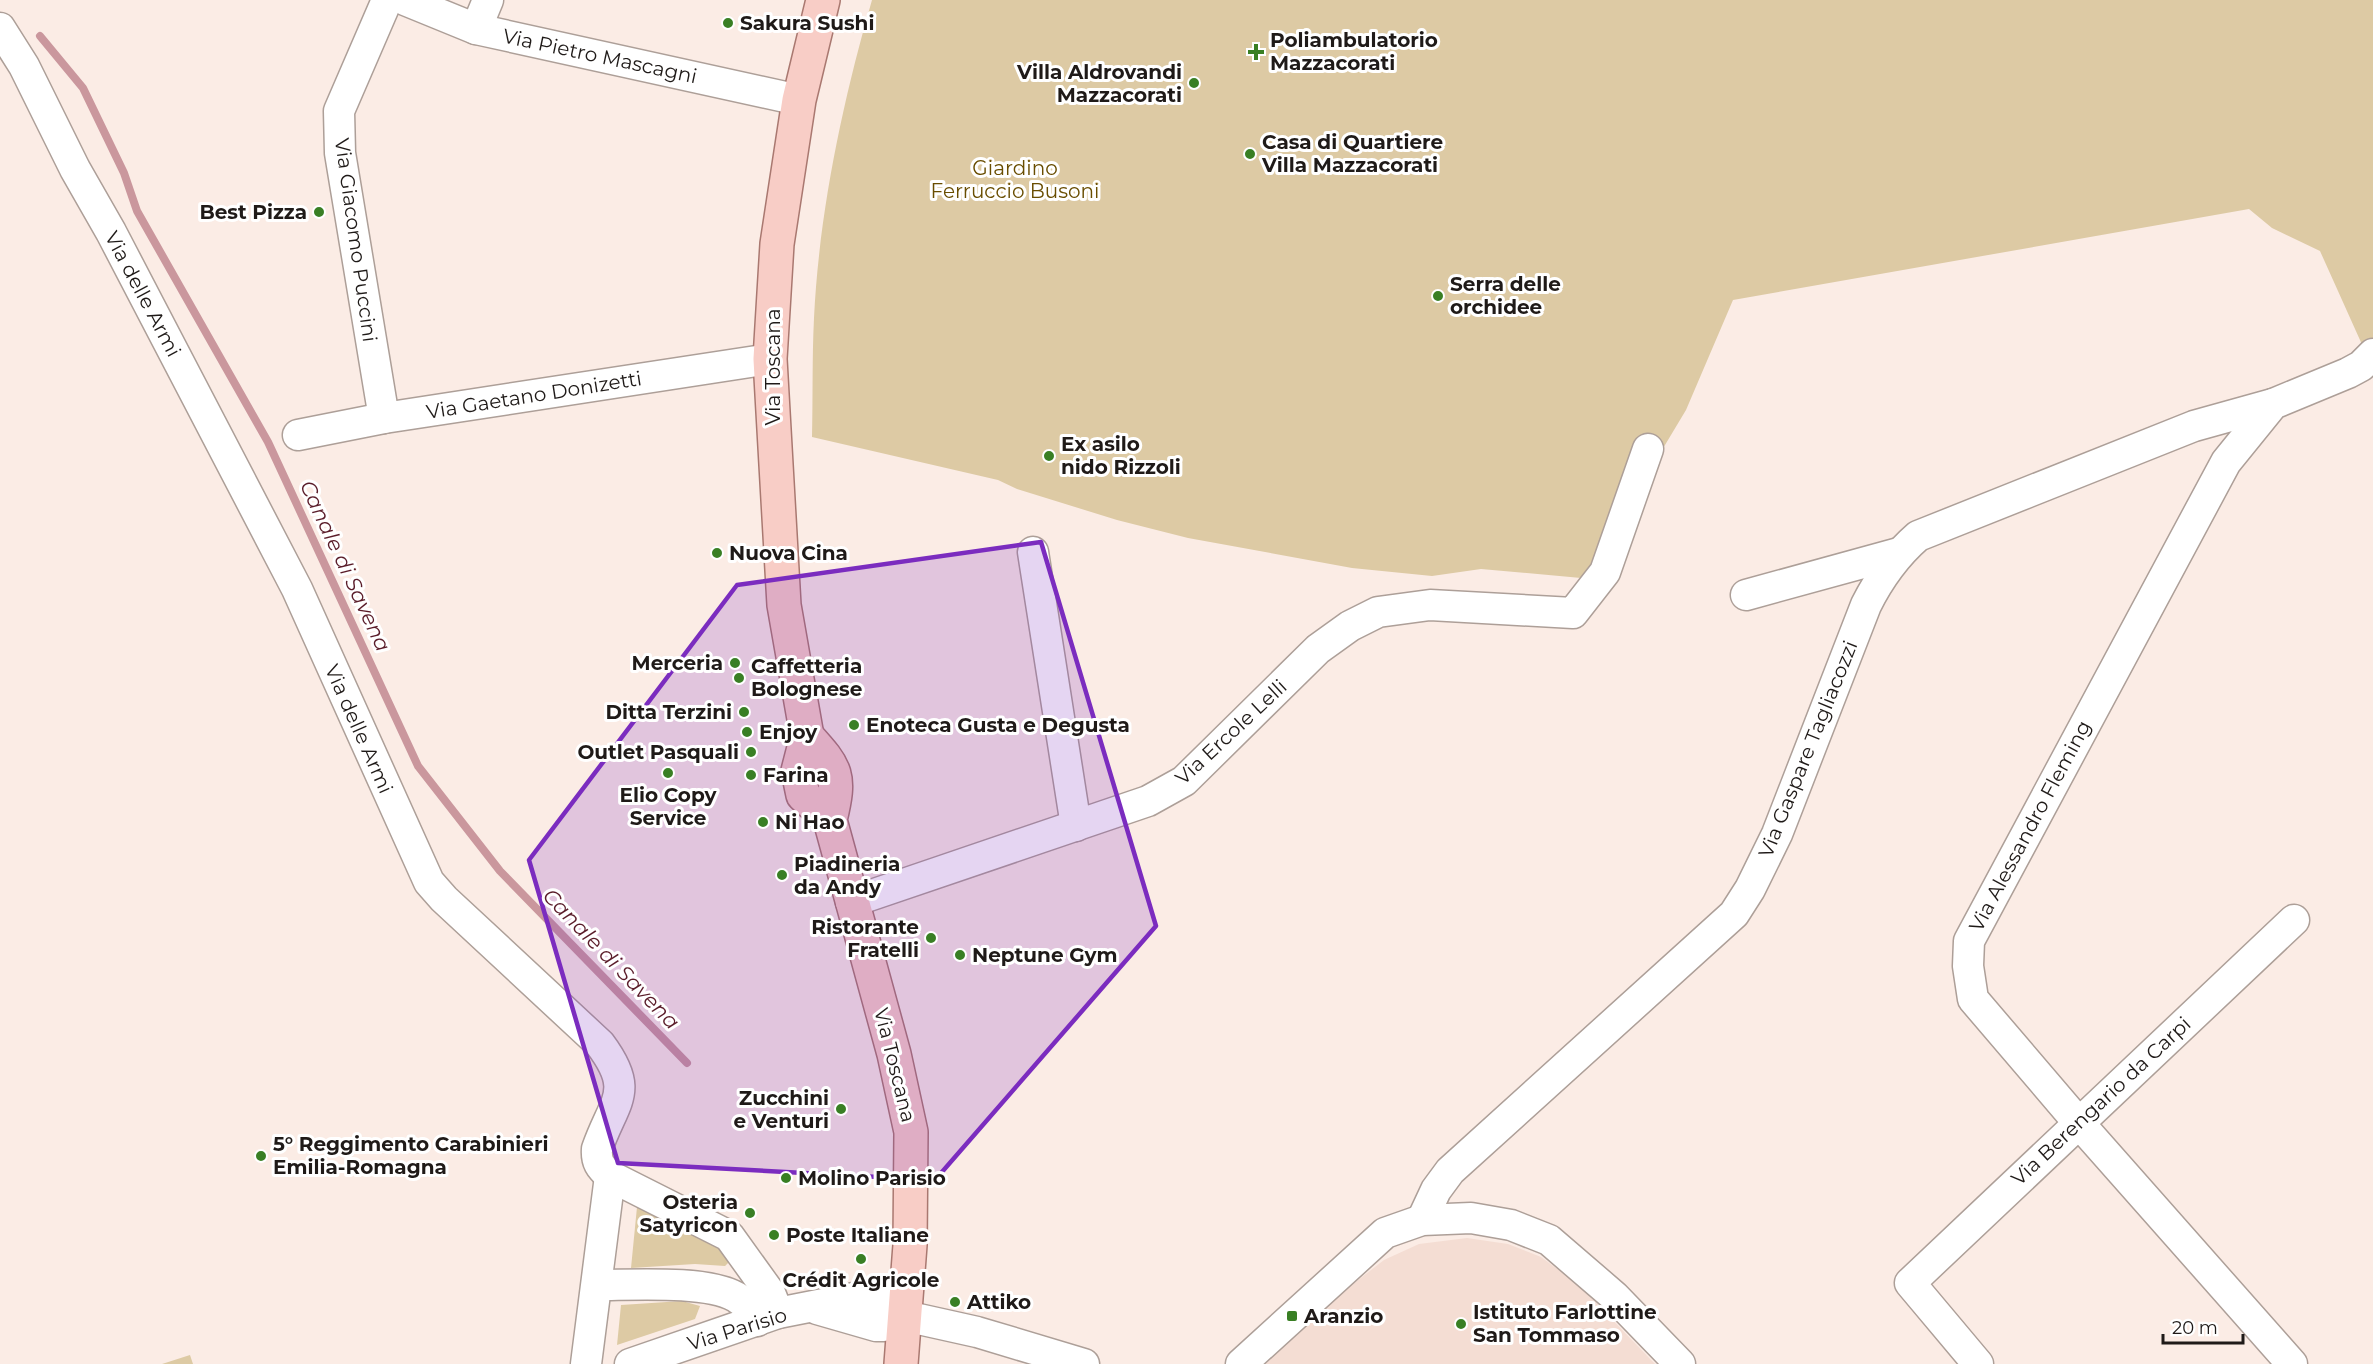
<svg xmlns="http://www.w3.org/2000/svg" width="2373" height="1364" font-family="Montserrat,sans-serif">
  <rect width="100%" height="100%" fill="#fbece5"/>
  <path fill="#f4ddd3" d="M 1467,1238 L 1508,1244 L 1541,1257 L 1579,1285 L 1655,1364 L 1261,1364 L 1340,1294 L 1384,1260 L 1419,1244 Z"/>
  <g fill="#ddcaa4">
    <path d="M 872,0 L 2373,0 L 2373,369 L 2320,251 L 2272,228 L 2249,209 L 1733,300 L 1686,410 L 1644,480 L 1592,579 L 1481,569 L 1432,576 L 1352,568 L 1188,538 L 1117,520 L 1017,489 L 998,480 L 812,437 C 813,397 812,358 814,318 C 819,213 843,100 872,0 Z"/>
    <path d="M 637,1207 L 724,1247 L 730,1261 L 725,1266 L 695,1264 L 631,1268 Z"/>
    <path d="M 682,1301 L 700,1306 L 695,1319 L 617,1345 L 621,1305 Z"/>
    <path d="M 190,1355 L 193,1364 L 162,1364 Z"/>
  </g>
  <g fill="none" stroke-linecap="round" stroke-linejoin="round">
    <path stroke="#ca979d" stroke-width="8" d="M 40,36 L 83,88 L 124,173 L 137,211 L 268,442 L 418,766 L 500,871 L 687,1063"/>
    <g stroke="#ad9f98" stroke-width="33">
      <g id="minor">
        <path d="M 405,0 L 476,29 L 799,100"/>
        <path d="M 0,28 L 24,66 L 75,169 L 111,232 L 297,589 L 429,882 L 444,899 L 600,1044 C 636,1092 614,1100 597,1149 C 596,1162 600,1167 610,1176 L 729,1236 L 770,1293 L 778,1313"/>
        <path d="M 476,29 L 488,0"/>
        <path d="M 384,418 L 340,153 L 339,111 L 387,0"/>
        <path d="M 298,435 L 384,418 L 770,359"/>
        <path d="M 1033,552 L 1076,826"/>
        <path d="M 1746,595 L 1899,553"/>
        <path d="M 851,902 L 1148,801 L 1184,781 L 1318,649 L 1350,626 L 1378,612 L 1430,605 L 1573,613 L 1605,572 L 1648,449"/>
        <path d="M 1422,1220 L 1436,1190 L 1450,1171 L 1734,914 L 1750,889 L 1777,834 L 1866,605 C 1880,577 1895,556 1918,536 L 2194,426 L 2273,404"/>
        <path d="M 598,1285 C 632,1285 707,1280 736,1297 C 746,1303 751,1310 757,1321"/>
        <path d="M 817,1309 L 876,1326 L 884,1326 L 905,1316"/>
        <path d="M 905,1316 L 977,1332 L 1084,1364"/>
        <path d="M 586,1364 L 610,1176"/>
        <path d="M 630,1364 L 778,1313 L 869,1295 L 886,1300 L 896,1306 L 905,1316"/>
        <path d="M 1241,1364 L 1385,1233 L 1422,1220 L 1471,1218 L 1511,1225 L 1549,1240 L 1614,1296 L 1680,1364"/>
        <path d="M 1978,1364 L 1910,1283 L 2294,920"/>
        <path d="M 2292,1364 L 2078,1122 L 1973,999 L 1968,966 L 1969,941 L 2226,462 L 2273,404 L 2348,373 L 2361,366 L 2373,354"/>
      </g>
    </g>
    <g stroke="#a97870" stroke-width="36">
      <g id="major">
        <path d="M 823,0 L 799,100 L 777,244 L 770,359 L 784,605 L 807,736 L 798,771 L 803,795 L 830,820"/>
        <path d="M 807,736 C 837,769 841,775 830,820 L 894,1054 L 911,1132 L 910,1245 L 901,1364"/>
      </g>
    </g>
    <use href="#minor" stroke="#fff" stroke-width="30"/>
    <use href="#major" stroke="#f8cdc6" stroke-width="33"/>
  </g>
  <path fill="#7b2cbf" fill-opacity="0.2" stroke="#7b2cbf" stroke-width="4.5" stroke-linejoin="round" d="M 1041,542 L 1156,926 L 935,1180 L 618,1163 L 529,860 L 737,585 Z"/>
  <g fill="#397f24" stroke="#fff" stroke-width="2">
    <circle cx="728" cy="23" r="6"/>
    <path d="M1253 43h6v6h6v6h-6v6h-6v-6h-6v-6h6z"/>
    <circle cx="1194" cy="83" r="6"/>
    <circle cx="1250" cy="154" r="6"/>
    <circle cx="319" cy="212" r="6"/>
    <circle cx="1438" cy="296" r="6"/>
    <circle cx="1049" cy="456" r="6"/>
    <circle cx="717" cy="553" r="6"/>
    <circle cx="735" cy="663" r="6"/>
    <circle cx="739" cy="678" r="6"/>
    <circle cx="744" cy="712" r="6"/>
    <circle cx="854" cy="725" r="6"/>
    <circle cx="747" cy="732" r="6"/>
    <circle cx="751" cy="752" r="6"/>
    <circle cx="668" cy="773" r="6"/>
    <circle cx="751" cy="775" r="6"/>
    <circle cx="763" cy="822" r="6"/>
    <circle cx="782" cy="875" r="6"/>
    <circle cx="931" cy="938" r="6"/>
    <circle cx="960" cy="955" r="6"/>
    <circle cx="841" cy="1109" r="6"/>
    <circle cx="261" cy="1156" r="6"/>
    <circle cx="786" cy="1178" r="6"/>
    <circle cx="750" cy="1213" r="6"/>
    <circle cx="774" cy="1235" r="6"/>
    <circle cx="861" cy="1259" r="6"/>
    <circle cx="955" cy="1302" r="6"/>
    <rect x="1286" y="1310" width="12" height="12" rx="3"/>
    <circle cx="1461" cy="1324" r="6"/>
  </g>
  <g text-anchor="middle" stroke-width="6" stroke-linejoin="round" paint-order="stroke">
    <g font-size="20" font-weight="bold" fill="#1f1a18" stroke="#fff" text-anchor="start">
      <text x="740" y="30">Sakura Sushi</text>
      <text x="1270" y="47">Poliambulatorio<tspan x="1270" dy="23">Mazzacorati</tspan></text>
      <text x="1182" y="79" text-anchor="end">Villa Aldrovandi<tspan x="1182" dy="23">Mazzacorati</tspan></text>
      <text x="1262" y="149">Casa di Quartiere<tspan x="1262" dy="23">Villa Mazzacorati</tspan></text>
      <text x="307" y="219" text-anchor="end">Best Pizza</text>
      <text x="1450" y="291">Serra delle<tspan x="1450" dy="23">orchidee</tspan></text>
      <text x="1061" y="451">Ex asilo<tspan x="1061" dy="23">nido Rizzoli</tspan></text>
      <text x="729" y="560">Nuova Cina</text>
      <text x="723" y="670" text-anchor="end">Merceria</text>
      <text x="751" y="673">Caffetteria<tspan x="751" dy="23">Bolognese</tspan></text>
      <text x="732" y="719" text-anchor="end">Ditta Terzini</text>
      <text x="866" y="732">Enoteca Gusta e Degusta</text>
      <text x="759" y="739">Enjoy</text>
      <text x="739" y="759" text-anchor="end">Outlet Pasquali</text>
      <text x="763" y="782">Farina</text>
      <text x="668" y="802" text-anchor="middle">Elio Copy<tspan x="668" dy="23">Service</tspan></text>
      <text x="775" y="829">Ni Hao</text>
      <text x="794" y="871">Piadineria<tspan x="794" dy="23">da Andy</tspan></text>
      <text x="919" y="934" text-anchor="end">Ristorante<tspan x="919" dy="23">Fratelli</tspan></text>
      <text x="972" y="962">Neptune Gym</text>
      <text x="829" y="1105" text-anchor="end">Zucchini<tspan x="829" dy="23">e Venturi</tspan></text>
      <text x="273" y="1151">5° Reggimento Carabinieri<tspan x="273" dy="23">Emilia-Romagna</tspan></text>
      <text x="798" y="1185">Molino Parisio</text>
      <text x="738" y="1209" text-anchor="end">Osteria<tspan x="738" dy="23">Satyricon</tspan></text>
      <text x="786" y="1242">Poste Italiane</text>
      <text x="861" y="1287" text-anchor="middle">Crédit Agricole</text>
      <text x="967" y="1309">Attiko</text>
      <text x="1473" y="1319">Istituto Farlottine<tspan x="1473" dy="23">San Tommaso</tspan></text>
      <text x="1304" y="1323">Aranzio</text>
    </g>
    <g font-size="20" fill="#1f1a18" stroke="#fff">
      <text transform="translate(600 56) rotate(12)" y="7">Via Pietro Mascagni</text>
      <text transform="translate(356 240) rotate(82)" y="7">Via Giacomo Puccini</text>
      <text transform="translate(143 294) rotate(62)" y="7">Via delle Armi</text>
      <text transform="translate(773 367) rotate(-90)" y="7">Via Toscana</text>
      <text transform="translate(534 395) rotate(-9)" y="7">Via Gaetano Donizetti</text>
      <text transform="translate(359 729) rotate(66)" y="7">Via delle Armi</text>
      <text transform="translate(1231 732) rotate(-43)" y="7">Via Ercole Lelli</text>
      <text transform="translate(1808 749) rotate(-68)" y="7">Via Gaspare Tagliacozzi</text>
      <text transform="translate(2030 826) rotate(-62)" y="7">Via Alessandro Fleming</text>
      <text transform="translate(895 1065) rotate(76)" y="7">Via Toscana</text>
      <text transform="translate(2101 1101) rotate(-43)" y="7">Via Berengario da Carpi</text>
      <text transform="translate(737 1329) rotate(-17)" y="7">Via Parisio</text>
    </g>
    <g font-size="20" fill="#694d00" stroke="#fff">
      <text x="1015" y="175">Giardino<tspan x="1015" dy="23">Ferruccio Busoni</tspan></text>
    </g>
    <g font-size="21" font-style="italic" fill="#5a1c29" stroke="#fff">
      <text transform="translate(345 566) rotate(65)" y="7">Canale di Savena</text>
      <text transform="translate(611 959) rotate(46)" y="7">Canale di Savena</text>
    </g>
  </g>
  <path d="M2163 1334v9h80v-9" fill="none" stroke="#1f1a18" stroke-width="3"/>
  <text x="2172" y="1334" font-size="18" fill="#1f1a18" stroke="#ffffff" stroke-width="4.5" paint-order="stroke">20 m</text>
</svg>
